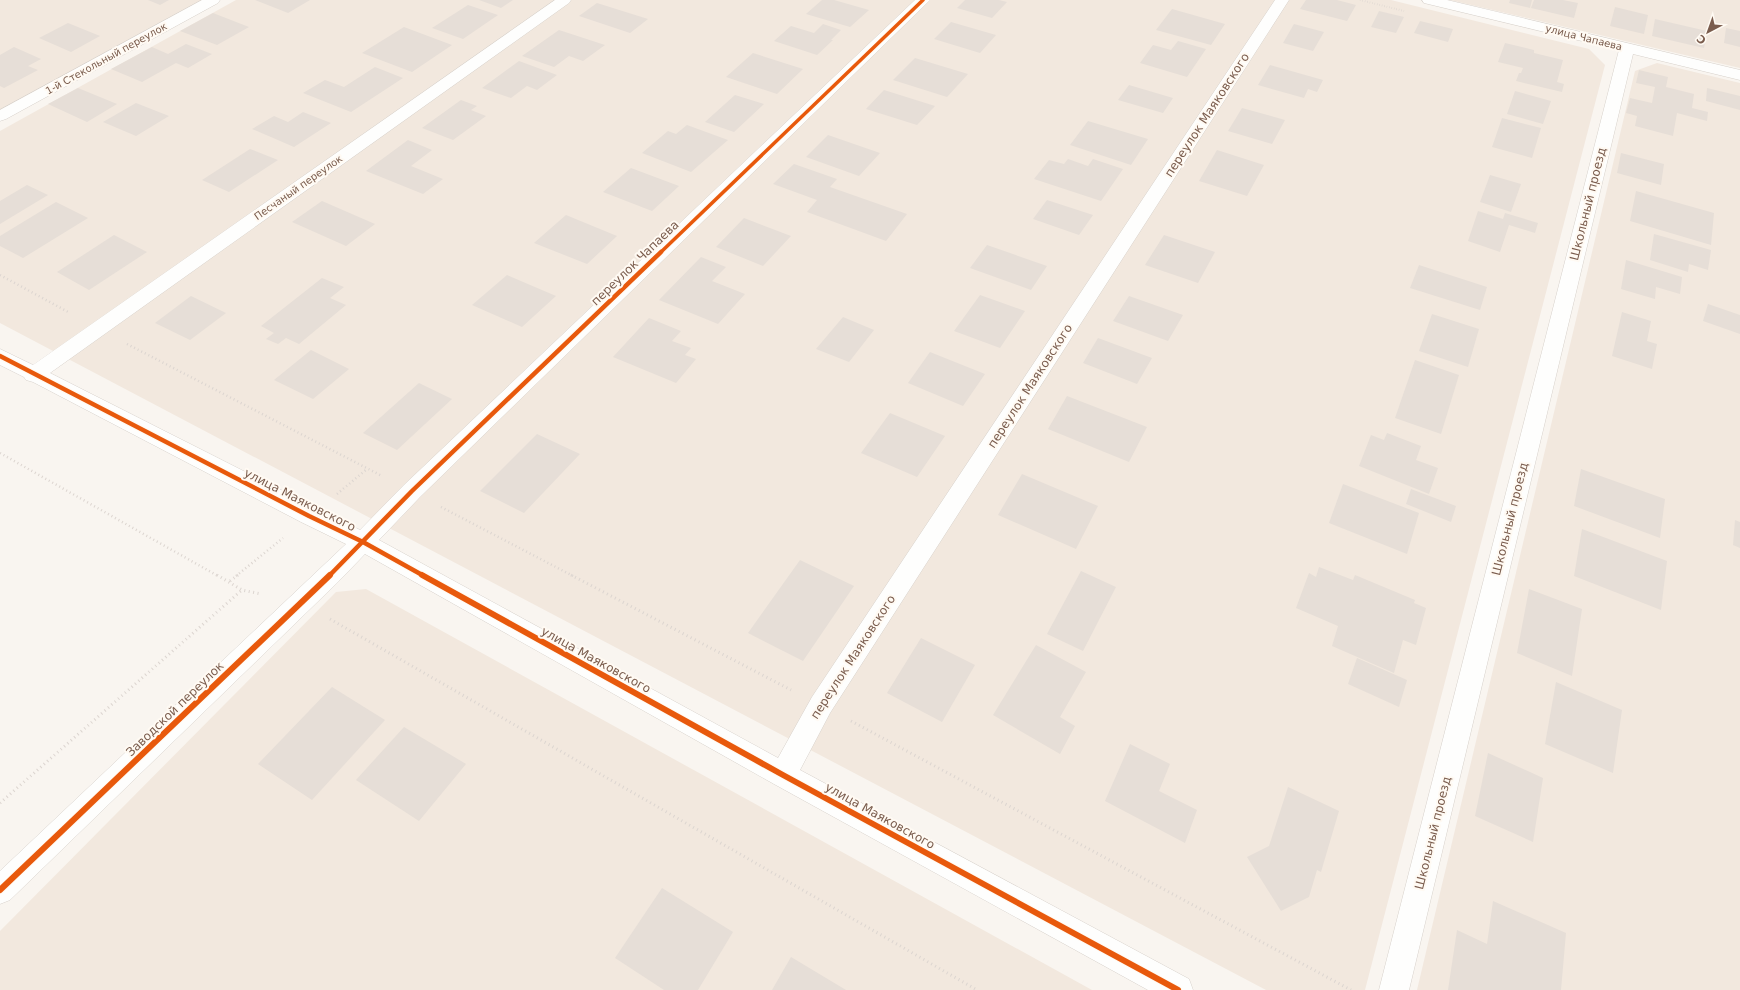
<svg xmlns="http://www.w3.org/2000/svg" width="1740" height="990" font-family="'DejaVu Sans',sans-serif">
  <rect width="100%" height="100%" fill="#f9f5f0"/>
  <g fill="#f2e8de">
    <path d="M 0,0 L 211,0 L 0,115 Z"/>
    <path d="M 236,0 L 1391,0 L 1589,49 L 1605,65 L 1365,990 L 1266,990 L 0,323 L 0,131 Z"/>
    <path d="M 1450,0 L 1740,0 L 1740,68 Z"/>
    <path d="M 1657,63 L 1740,83 L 1740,990 L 1417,990 L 1635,71 Z"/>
    <path d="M 366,589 L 1092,990 L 0,990 L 0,931 L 336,592 Z"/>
  </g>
  <g fill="#e6ded7">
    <path d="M 148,0 L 169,0 L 160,5 Z"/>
    <path d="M 255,0 L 310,0 L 288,13 Z"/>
    <path d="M 479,0 L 513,0 L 501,8 Z"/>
    <path d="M 822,0 L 834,0 L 869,10 L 850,27 L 806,14 Z"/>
    <path d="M 965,0 L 999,0 L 1007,2 L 992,18 L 957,8 Z"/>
    <path d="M 1306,0 L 1337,0 L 1356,5 L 1347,21 L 1300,9 Z"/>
    <path d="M 1510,0 L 1532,0 L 1530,8 L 1509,3 Z"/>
    <path d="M 1534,0 L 1563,0 L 1578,3 L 1574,18 L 1531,8 Z"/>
    <path d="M 597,3 L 648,19 L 630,33 L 579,16 Z"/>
    <path d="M 468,5 L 498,15 L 463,39 L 432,28 Z"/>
    <path d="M 1615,7 L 1648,15 L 1644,34 L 1610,26 Z"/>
    <path d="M 1172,9 L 1225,24 L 1211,45 L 1156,30 Z"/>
    <path d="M 1379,11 L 1404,17 L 1396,33 L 1371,27 Z"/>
    <path d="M 213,13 L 249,27 L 217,45 L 180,31 Z"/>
    <path d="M 1655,19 L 1707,31 L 1704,48 L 1652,36 Z"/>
    <path d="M 1420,21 L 1453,29 L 1448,42 L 1414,33 Z"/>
    <path d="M 951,22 L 996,35 L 980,53 L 934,39 Z"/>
    <path d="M 68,23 L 100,36 L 71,52 L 39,38 Z"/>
    <path d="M 823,24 L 841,30 L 831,40 L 833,40 L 817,55 L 774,41 L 791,26 L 814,33 Z"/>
    <path d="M 1294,24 L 1324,32 L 1313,51 L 1283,43 Z"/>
    <path d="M 404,27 L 452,45 L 412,72 L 362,53 Z"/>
    <path d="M 1726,28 L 1740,31 L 1740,47 L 1724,43 Z"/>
    <path d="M 559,30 L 605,45 L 583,61 L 569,56 L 554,67 L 522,56 Z"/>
    <path d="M 1178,41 L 1206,49 L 1187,77 L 1140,63 L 1153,45 L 1171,50 Z"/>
    <path d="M 1505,43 L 1534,50 L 1534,53 L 1563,60 L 1557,82 L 1564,84 L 1562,92 L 1516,81 L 1519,73 L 1521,73 L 1523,68 L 1498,62 Z"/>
    <path d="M 186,44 L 212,54 L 188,68 L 176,63 L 142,82 L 111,69 L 152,47 L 168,54 Z"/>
    <path d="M 14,47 L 41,59 L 28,66 L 38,70 L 4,88 L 0,86 L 0,55 Z"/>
    <path d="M 753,53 L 803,69 L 777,94 L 726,77 Z"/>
    <path d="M 915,58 L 968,74 L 947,97 L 893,80 Z"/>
    <path d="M 519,61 L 557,75 L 537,90 L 527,86 L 511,98 L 482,88 Z"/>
    <path d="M 1270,65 L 1323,80 L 1317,92 L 1308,89 L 1304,98 L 1258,85 Z"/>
    <path d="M 375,67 L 403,78 L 351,112 L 303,93 L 325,80 L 344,87 Z"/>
    <path d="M 1639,70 L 1668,77 L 1666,87 L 1694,94 L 1692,108 L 1708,112 L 1707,121 L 1677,113 L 1673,136 L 1635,126 L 1637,116 L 1626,113 L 1630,98 L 1652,103 L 1655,87 L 1636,83 Z"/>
    <path d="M 1129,85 L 1173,98 L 1163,113 L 1118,100 Z"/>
    <path d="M 78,88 L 117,104 L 87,122 L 48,104 Z"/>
    <path d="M 1707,88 L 1740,96 L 1740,110 L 1706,101 Z"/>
    <path d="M 884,90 L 935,106 L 917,125 L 866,109 Z"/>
    <path d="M 1515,91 L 1551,101 L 1543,124 L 1507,114 Z"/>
    <path d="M 735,95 L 764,104 L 734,132 L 705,122 Z"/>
    <path d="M 461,100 L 477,106 L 471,110 L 486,116 L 453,140 L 422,128 Z"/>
    <path d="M 136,103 L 169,116 L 136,136 L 103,122 Z"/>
    <path d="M 1242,108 L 1285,120 L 1272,144 L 1228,131 Z"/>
    <path d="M 303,112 L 331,123 L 294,147 L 252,129 L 274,116 L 288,122 Z"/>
    <path d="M 1502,118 L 1541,128 L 1532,158 L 1492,147 Z"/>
    <path d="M 1088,121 L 1148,139 L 1131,165 L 1070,145 Z"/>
    <path d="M 687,125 L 728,140 L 691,172 L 642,153 L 668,131 L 676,134 Z"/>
    <path d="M 828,135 L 880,153 L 859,176 L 806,157 Z"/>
    <path d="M 408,140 L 432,150 L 411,166 L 443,179 L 423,194 L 366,171 Z"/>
    <path d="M 250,149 L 278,160 L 229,192 L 202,180 Z"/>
    <path d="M 1217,150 L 1264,165 L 1247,196 L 1199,181 Z"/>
    <path d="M 1621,153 L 1664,164 L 1661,185 L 1617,173 Z"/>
    <path d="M 1068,159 L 1088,166 L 1093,159 L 1123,169 L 1101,201 L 1034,179 L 1049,160 L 1064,164 Z"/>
    <path d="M 794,164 L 837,179 L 830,187 L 907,214 L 886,241 L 807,212 L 817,200 L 773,184 Z"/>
    <path d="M 631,168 L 679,186 L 652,211 L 603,192 Z"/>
    <path d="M 1490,175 L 1521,184 L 1511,212 L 1480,202 Z"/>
    <path d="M 27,185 L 48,195 L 0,224 L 0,201 Z"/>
    <path d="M 1636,191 L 1714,213 L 1711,245 L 1630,221 Z"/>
    <path d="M 1047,200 L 1093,215 L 1079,235 L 1033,219 Z"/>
    <path d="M 322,201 L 375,224 L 346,246 L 292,222 Z"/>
    <path d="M 56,202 L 88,218 L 23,258 L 0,246 L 0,236 Z"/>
    <path d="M 1478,211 L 1503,219 L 1505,213 L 1538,223 L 1535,233 L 1509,225 L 1500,252 L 1468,241 Z"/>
    <path d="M 566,215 L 617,236 L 587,264 L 534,243 Z"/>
    <path d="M 744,218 L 791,236 L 763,266 L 716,247 Z"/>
    <path d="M 1654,234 L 1711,250 L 1708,270 L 1689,264 L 1688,272 L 1650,260 Z"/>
    <path d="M 114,235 L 147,252 L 89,290 L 57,272 Z"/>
    <path d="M 1164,235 L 1215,252 L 1198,283 L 1145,265 Z"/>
    <path d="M 987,245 L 1047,266 L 1031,290 L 970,268 Z"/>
    <path d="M 701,257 L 726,267 L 712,281 L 745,294 L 718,324 L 659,300 Z"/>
    <path d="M 1626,260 L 1682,277 L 1680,294 L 1656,287 L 1655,299 L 1621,289 Z"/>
    <path d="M 1419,265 L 1487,287 L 1480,310 L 1410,288 Z"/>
    <path d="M 507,275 L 556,296 L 522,327 L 472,305 Z"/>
    <path d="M 322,278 L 344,287 L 330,298 L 346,305 L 299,344 L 286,338 L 278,344 L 266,339 L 274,333 L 261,326 Z"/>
    <path d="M 980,295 L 1025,311 L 1000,348 L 954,331 Z"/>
    <path d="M 191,296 L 226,313 L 190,340 L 155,323 Z"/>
    <path d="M 1129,296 L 1183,315 L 1168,341 L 1113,321 Z"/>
    <path d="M 1708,304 L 1740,315 L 1740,334 L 1703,321 Z"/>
    <path d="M 1622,312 L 1651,321 L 1647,341 L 1657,344 L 1652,369 L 1612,356 Z"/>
    <path d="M 1432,314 L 1479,329 L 1468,367 L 1419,351 Z"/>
    <path d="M 843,317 L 874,330 L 849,362 L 816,349 Z"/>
    <path d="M 649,318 L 681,331 L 672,341 L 691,348 L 685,355 L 696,359 L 676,383 L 613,357 Z"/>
    <path d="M 1098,338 L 1152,358 L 1137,384 L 1083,363 Z"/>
    <path d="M 311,350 L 349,369 L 313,399 L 274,380 Z"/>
    <path d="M 930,352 L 985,374 L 963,406 L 908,383 Z"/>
    <path d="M 1415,360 L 1459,375 L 1441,434 L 1395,418 Z"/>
    <path d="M 419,383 L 452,399 L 397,450 L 363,433 Z"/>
    <path d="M 1067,396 L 1147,427 L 1129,462 L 1048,429 Z"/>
    <path d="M 890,413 L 945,436 L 917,477 L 861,453 Z"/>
    <path d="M 1387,433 L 1421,446 L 1416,460 L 1438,468 L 1429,494 L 1359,466 L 1371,435 L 1384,440 Z"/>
    <path d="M 537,434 L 580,454 L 524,513 L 480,491 Z"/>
    <path d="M 1581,469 L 1665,499 L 1660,538 L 1574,506 Z"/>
    <path d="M 1022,474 L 1098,506 L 1076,549 L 998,515 Z"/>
    <path d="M 1343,484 L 1419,513 L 1407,554 L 1329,523 Z"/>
    <path d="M 1411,489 L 1456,506 L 1451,522 L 1406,504 Z"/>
    <path d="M 1735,520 L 1740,522 L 1740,548 L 1733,545 Z"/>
    <path d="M 1582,529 L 1667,561 L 1661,610 L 1574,576 Z"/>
    <path d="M 800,560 L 854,586 L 803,661 L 748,633 Z"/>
    <path d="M 1319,567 L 1353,580 L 1355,575 L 1415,600 L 1414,603 L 1426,608 L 1416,645 L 1403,640 L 1394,673 L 1332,646 L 1338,626 L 1296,608 L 1309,573 L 1316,577 Z"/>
    <path d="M 1081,571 L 1116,587 L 1083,651 L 1047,634 Z"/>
    <path d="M 1529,589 L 1582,609 L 1572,676 L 1517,653 Z"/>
    <path d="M 921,638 L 975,665 L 942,722 L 887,693 Z"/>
    <path d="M 1036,645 L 1086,672 L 1060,717 L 1075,726 L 1060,754 L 993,715 Z"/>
    <path d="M 1357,658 L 1407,680 L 1399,707 L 1348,684 Z"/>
    <path d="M 1556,682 L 1622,710 L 1613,773 L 1545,744 Z"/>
    <path d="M 332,687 L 385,720 L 312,800 L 258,764 Z"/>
    <path d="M 404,727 L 466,764 L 419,821 L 356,780 Z"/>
    <path d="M 1130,744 L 1170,764 L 1159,791 L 1197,810 L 1185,843 L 1105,801 Z"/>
    <path d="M 1488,753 L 1543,778 L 1533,842 L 1475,816 Z"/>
    <path d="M 1288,787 L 1339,811 L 1321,872 L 1317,870 L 1309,897 L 1281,911 L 1247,857 L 1269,846 Z"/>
    <path d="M 662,888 L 733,932 L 698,990 L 664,990 L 615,958 Z"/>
    <path d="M 1493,901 L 1566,933 L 1561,990 L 1448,990 L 1457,930 L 1487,944 Z"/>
    <path d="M 791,957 L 846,990 L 772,990 Z"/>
  </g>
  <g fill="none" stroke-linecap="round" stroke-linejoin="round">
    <g stroke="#d7d1cb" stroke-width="1">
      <g id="minor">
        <path d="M 202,0 L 220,0 L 218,3 L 6,119 L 0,121 L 0,110 Z"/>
        <path d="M 555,0 L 571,0 L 569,3 L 50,373 L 360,530 L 404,485 L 915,0 L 930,0 L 420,497 L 379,540 L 778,758 L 812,697 L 1275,0 L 1289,0 L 830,713 L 800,770 L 1189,979 L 1193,990 L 1148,990 L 774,784 L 365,554 L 338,582 L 10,900 L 0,904 L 0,871 L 346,544 L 301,522 L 33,382 L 26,380 L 24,377 L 0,365 L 0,349 L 33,365 Z"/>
        <path d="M 1422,0 L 1447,0 L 1740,70 L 1740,80 L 1633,54 L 1409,990 L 1379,990 L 1619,50 L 1424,3 Z"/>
      </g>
    </g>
    <path stroke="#dcd5d0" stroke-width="2" stroke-dasharray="0.5 2" stroke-linecap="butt" d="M 1360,0 L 1404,11"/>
    <g stroke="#dcd5d0" stroke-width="2.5" stroke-dasharray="1 3" stroke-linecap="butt">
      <path d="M 0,275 L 70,313"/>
      <path d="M 127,344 L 382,476"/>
      <path d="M 0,453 L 218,576"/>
      <path d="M 337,494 L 367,469"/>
      <path d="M 441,507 L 573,576"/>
      <path d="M 236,576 L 283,538"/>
    </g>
    <g stroke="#dcd5d0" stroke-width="3" stroke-dasharray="1 3.5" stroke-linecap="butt">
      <path d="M 217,575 L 242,590 L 261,594"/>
      <path d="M 571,575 L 791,690"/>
      <path d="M 230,581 L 238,575"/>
      <path d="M 330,619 L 977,990"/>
      <path d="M 851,721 L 1351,990"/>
      <path d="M 0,803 L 242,590"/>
    </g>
    <use href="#minor" fill="#fefefd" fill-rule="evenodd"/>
    <g stroke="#fffaf3" stroke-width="5.5">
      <path id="cycleway-far2" d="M 660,253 L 923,0"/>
    </g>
    <g stroke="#fffaf3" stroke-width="7">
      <g id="cycleway-far1">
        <path d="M 0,356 L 309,516 L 363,542 L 424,576"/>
        <path d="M 329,576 L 412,491 L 661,252"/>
      </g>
    </g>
    <g stroke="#fffaf3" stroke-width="8">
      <g id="cycleway">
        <path d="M 422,575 L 783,775 L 1178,990"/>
        <path d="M 0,890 L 330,575"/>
      </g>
    </g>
    <use href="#cycleway-far2" stroke="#e8590c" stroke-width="3.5"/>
    <use href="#cycleway-far1" stroke="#e8590c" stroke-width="4.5"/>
    <use href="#cycleway" stroke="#e8590c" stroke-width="6"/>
  </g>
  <g text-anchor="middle" stroke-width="4" stroke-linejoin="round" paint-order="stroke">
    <g font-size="10" fill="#7a5c4d" stroke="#fffaf3">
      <text transform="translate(1584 37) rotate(14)" y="4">улица Чапаева</text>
      <text transform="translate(106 58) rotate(-29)" y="4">1-й Стекольный переулок</text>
      <text transform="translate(298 187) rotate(-35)" y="4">Песчаный переулок</text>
    </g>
    <g font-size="12" fill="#7a5c4d" stroke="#fffaf3">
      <text transform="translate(1207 115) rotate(-57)" y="4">переулок Маяковского</text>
      <text transform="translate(1588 204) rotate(-76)" y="4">Школьный проезд</text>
      <text transform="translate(635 263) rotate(-44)" y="4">переулок Чапаева</text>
      <text transform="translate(1030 386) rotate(-57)" y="4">переулок Маяковского</text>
      <text transform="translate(300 500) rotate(27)" y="4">улица Маяковского</text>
      <text transform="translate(1510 519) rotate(-76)" y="4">Школьный проезд</text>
      <text transform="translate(853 657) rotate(-57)" y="4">переулок Маяковского</text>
      <text transform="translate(596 660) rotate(29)" y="4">улица Маяковского</text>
      <text transform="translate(175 709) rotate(-44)" y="4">Заводской переулок</text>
      <text transform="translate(880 816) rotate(29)" y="4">улица Маяковского</text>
      <text transform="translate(1433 833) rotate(-76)" y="4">Школьный проезд</text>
    </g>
  </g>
  <g transform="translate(1708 32) rotate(221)" stroke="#fffaf3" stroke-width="3" paint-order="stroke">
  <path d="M0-3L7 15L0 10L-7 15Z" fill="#7a5c4d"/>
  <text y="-6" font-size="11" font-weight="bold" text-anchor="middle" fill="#7a5c4d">С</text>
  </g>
</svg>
